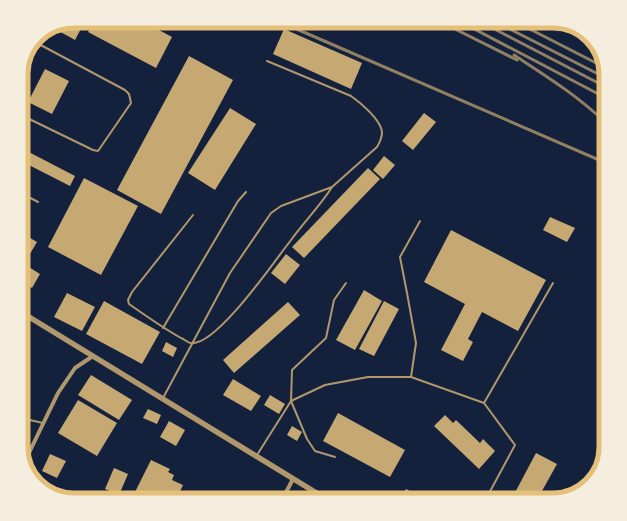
<svg xmlns="http://www.w3.org/2000/svg" width="627" height="521" font-family="'Work Sans',sans-serif">
  <rect width="100%" height="100%" fill="#14213d"/>
  <g fill="#c6a872">
    <path d="M 74,21 L 85,21 L 75,40 L 55,29 Z"/>
    <path d="M 94,21 L 142,21 L 172,37 L 156,68 L 88,32 Z"/>
    <path d="M 284,29 L 362,63 L 351,89 L 273,54 Z"/>
    <path d="M 189,56 L 233,80 L 161,214 L 117,190 Z"/>
    <path d="M 45,69 L 69,81 L 52,114 L 28,102 Z"/>
    <path d="M 230,108 L 256,124 L 215,190 L 188,173 Z"/>
    <path d="M 424,113 L 436,122 L 413,150 L 402,141 Z"/>
    <path d="M 21,138 L 27,141 L 23,149 L 75,176 L 70,186 L 21,161 Z"/>
    <path d="M 384,156 L 395,165 L 383,179 L 373,170 Z"/>
    <path d="M 368,168 L 380,179 L 304,258 L 292,247 Z"/>
    <path d="M 84,178 L 138,206 L 101,275 L 48,247 Z"/>
    <path d="M 550,217 L 575,228 L 567,242 L 543,230 Z"/>
    <path d="M 451,230 L 546,280 L 518,331 L 482,312 L 468,339 L 473,342 L 463,361 L 441,350 L 465,304 L 424,282 Z"/>
    <path d="M 25,235 L 37,242 L 24,264 L 40,274 L 32,288 L 21,281 L 21,241 Z"/>
    <path d="M 286,254 L 300,265 L 285,284 L 271,273 Z"/>
    <path d="M 364,290 L 382,301 L 355,350 L 336,340 Z"/>
    <path d="M 67,293 L 95,307 L 82,331 L 54,317 Z"/>
    <path d="M 104,301 L 160,332 L 142,364 L 86,334 Z"/>
    <path d="M 384,301 L 399,309 L 374,356 L 359,349 Z"/>
    <path d="M 288,302 L 300,315 L 234,373 L 223,360 Z"/>
    <path d="M 166,342 L 177,348 L 173,357 L 162,351 Z"/>
    <path d="M 91,375 L 132,400 L 119,420 L 78,395 Z"/>
    <path d="M 233,379 L 261,396 L 251,411 L 223,395 Z"/>
    <path d="M 270,395 L 285,404 L 279,414 L 264,405 Z"/>
    <path d="M 78,400 L 117,423 L 97,456 L 58,433 Z"/>
    <path d="M 148,409 L 161,415 L 157,424 L 143,418 Z"/>
    <path d="M 338,413 L 405,450 L 390,477 L 323,441 Z"/>
    <path d="M 445,415 L 453,423 L 456,420 L 480,443 L 483,439 L 495,451 L 479,469 L 434,426 Z"/>
    <path d="M 169,421 L 185,430 L 176,446 L 160,437 Z"/>
    <path d="M 292,426 L 302,432 L 297,441 L 287,435 Z"/>
    <path d="M 536,453 L 557,464 L 537,500 L 511,500 Z"/>
    <path d="M 50,454 L 66,461 L 57,478 L 42,471 Z"/>
    <path d="M 151,460 L 170,469 L 168,472 L 174,475 L 172,480 L 183,485 L 176,500 L 151,500 L 135,492 Z"/>
    <path d="M 114,468 L 128,474 L 119,495 L 105,489 Z"/>
    <path d="M 406,489 L 426,500 L 400,500 Z"/>
  </g>
  <g fill="none" stroke-linecap="round" stroke-linejoin="round">
    <g stroke="#b1986c" stroke-width="2">
      <path d="M 21,115 L 93,150 L 98,151 L 131,103 L 129,94 L 125,90 L 35,42"/>
      <path d="M 21,193 L 38,202"/>
      <path d="M 193,215 L 132,292 L 128,300 L 129,304 C 146,316 163,328 181,338 C 184,339 188,343 191,343 C 216,347 276,259 291,240 C 304,222 320,206 332,187"/>
      <path d="M 163,328 L 238,201 L 246,192"/>
      <path d="M 411,377 L 416,343 L 407,293 L 400,257 L 420,221"/>
      <path d="M 163,398 L 230,273 L 271,213 L 281,206 L 332,187 L 377,147 C 380,142 382,138 382,132 C 381,120 361,103 351,96 L 267,61"/>
      <path d="M 484,403 L 515,445 L 487,497"/>
      <path d="M 21,418 L 43,423"/>
      <path d="M 257,455 L 291,401 L 325,385 L 368,377 L 411,377 L 484,403 L 553,283"/>
      <path d="M 335,457 L 315,451 L 307,439 L 291,401 L 292,370 L 326,338 L 334,300 L 346,283"/>
    </g>
    <g stroke="#b1986c" stroke-width="4">
      <path d="M 26,459 L 58,393 L 75,368 L 93,356"/>
      <path d="M 282,500 L 293,479"/>
    </g>
    <path stroke="#b1986c" stroke-width="5.5" d="M 21,312 L 328,500"/>
    <g stroke="#918062" stroke-width="3">
      <path d="M 278,21 L 606,163"/>
      <path d="M 459,21 L 606,98"/>
      <path d="M 479,21 L 606,87"/>
      <path d="M 494,21 L 606,78"/>
      <path d="M 514,21 L 602,66"/>
      <path d="M 453,28 L 517,60"/>
      <path d="M 514,55 C 546,76 578,96 606,123"/>
    </g>
  </g>
  <path d="M0 0H627V521H0ZM74 28H553A46 46 0 0 1 599 74V447A46 46 0 0 1 553 493H74A46 46 0 0 1 28 447V74A46 46 0 0 1 74 28Z" fill="#f5edde" fill-rule="evenodd"/>
  <path fill="none" stroke="#e5c07b" stroke-width="5" d="M74 28H553A46 46 0 0 1 599 74V447A46 46 0 0 1 553 493H74A46 46 0 0 1 28 447V74A46 46 0 0 1 74 28Z"/>
</svg>
